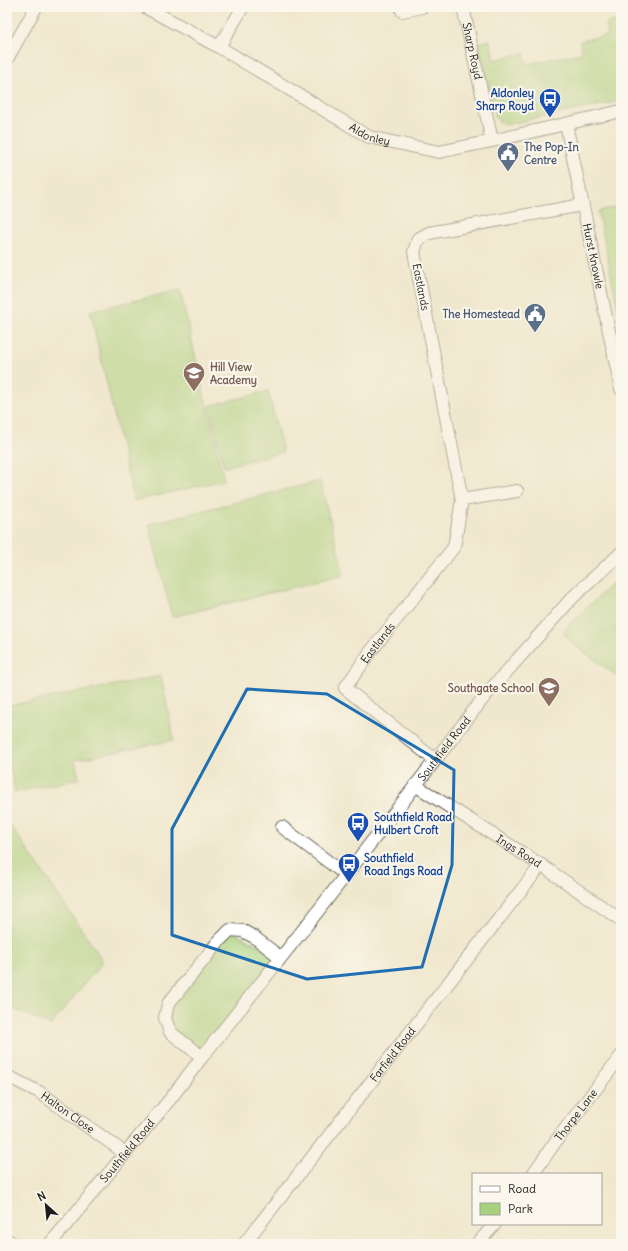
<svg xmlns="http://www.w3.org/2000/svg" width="628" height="1251" font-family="Delius,sans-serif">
  <rect width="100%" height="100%" fill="#fbf7ec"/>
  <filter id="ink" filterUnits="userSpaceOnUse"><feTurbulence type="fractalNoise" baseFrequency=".025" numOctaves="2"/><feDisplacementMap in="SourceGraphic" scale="8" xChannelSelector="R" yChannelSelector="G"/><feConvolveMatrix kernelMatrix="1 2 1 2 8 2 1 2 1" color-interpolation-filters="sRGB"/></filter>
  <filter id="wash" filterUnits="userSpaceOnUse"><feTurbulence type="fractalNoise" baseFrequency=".012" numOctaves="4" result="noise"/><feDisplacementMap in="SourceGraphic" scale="16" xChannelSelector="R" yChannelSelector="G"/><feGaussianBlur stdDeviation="0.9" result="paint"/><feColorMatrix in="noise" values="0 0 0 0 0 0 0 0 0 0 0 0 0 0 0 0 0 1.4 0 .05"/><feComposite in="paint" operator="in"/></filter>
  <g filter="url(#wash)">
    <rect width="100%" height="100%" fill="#f0e8ce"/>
    <g fill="#a6d17d" stroke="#61764c">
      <path d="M 618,20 L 621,34 L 621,101 L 504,125 L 496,118 L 478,43 L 490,40 L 494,60 L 524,53 L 527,64 L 582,53 L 580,41 L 608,35 L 606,23 Z"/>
      <path d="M 621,206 L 621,324 L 598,211 Z"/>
      <path d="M 180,290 L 224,480 L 134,501 L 90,311 Z"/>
      <path d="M 268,391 L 283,452 L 224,467 L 209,406 Z"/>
      <path d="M 320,481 L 344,575 L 172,617 L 149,524 Z"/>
      <path d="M 621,575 L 621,679 L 576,646 L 563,633 L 575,619 Z"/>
      <path d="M 161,676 L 174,740 L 75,760 L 79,779 L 15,792 L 7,751 L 7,706 Z"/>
      <path d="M 7,820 L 103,961 L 51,1025 L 7,1006 Z"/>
      <path d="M 230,930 L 280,957 L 199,1058 L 170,1032 L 168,1004 Z"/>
    </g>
  </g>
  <g filter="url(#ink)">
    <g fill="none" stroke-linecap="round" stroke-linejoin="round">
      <g stroke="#66635a" stroke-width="14">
        <g id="minor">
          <path id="s1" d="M 145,7 L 219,47 L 369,137 L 439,152 L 492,141 L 621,111"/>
          <path id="s2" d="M 463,7 L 492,141"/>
          <path d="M 402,11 L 422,7"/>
          <path d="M 219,47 L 243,7"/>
          <path d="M 7,59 L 36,7"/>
          <path id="s3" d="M 566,124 L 621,389"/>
          <path d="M 462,500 L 517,491"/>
          <path id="s4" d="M 435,760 L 345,688 L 371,651 L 454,547 L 462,500 L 414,252 L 418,239 L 429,233 L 582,205"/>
          <path id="s5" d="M 415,785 L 541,865 L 621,920"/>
          <path d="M 282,827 L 346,875"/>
          <path d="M 202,1057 L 170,1032 L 165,1018 L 168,1004 L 218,942 L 230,930 L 243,931 L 254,937 L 280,957"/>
          <path id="s6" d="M 7,1076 L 39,1092 L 125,1153"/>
          <path id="s7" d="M 533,1174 L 556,1141 L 621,1056"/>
          <path d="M 7,1240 L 14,1244"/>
          <path id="s8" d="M 50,1244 L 171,1098 L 202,1057 L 314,916 L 485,696 L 572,598 L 621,553"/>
          <path id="s9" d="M 244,1244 L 541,865"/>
          <path d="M 477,1244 L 495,1224"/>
        </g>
      </g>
      <use href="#minor" stroke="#fff" stroke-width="12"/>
    </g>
  </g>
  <path d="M0 0H628V1251H0ZM 247,689 L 327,694 L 454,770 L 452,865 L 422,967 L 307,979 L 172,935 L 172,829 Z" fill="#f0e8ce" fill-opacity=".55" fill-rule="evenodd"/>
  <path fill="none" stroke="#1f6fb2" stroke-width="3" stroke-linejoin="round" d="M 247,689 L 327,694 L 454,770 L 452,865 L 422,967 L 307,979 L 172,935 L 172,829 Z"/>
  <defs>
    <g id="bus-pin" transform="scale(1.15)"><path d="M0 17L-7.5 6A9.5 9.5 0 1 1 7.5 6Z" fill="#1a4fb4" stroke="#fbf7ec"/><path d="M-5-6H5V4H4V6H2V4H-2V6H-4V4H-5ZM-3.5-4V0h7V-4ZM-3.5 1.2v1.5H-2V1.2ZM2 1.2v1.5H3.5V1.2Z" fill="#fff"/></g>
    <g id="civic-pin" transform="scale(1.15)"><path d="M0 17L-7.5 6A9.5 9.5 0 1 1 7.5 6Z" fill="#5c6f8a" stroke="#fbf7ec"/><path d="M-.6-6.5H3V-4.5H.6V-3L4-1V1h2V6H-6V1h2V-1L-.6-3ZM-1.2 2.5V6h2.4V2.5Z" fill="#fff"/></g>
    <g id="school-pin" transform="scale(1.15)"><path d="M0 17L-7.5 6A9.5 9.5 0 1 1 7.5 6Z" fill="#8d6e63" stroke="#fbf7ec"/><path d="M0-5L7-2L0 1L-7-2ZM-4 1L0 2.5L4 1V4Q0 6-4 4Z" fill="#fff"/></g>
  </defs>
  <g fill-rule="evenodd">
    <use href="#bus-pin" x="550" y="99"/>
    <use href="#civic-pin" x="508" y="153"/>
    <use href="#civic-pin" x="535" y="314"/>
    <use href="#school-pin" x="194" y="373"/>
    <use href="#school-pin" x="549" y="688"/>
    <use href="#bus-pin" x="358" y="823"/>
    <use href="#bus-pin" x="349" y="864"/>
  </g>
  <g text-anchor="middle" stroke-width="4" stroke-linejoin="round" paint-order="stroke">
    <g font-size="11" fill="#1c1c1c" stroke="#fbf7ec">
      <text dy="4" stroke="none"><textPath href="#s2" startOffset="45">Sharp Royd</textPath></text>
      <text dy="4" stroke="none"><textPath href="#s1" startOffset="259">Aldonley</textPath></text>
      <text dy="4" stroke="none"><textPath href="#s3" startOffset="135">Hurst Knowle</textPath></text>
      <text transform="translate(421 287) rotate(79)" y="4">Eastlands</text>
      <text dy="4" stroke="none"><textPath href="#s4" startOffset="171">Eastlands</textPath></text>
      <text dy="4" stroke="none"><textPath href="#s8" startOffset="633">Southfield Road</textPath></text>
      <text dy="4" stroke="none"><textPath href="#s5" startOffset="123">Ings Road</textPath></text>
      <text dy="4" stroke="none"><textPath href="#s9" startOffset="241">Farfield Road</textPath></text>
      <text dy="4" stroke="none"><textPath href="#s6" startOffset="71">Halton Close</textPath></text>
      <text dy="4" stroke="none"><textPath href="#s7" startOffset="73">Thorpe Lane</textPath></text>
      <text dy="4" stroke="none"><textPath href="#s8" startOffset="121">Southfield Road</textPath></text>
    </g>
    <g font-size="11" font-weight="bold" fill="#164399" stroke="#fbf7ec" text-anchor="start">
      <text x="534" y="97" text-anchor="end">Aldonley<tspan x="534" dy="13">Sharp Royd</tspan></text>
      <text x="374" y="821">Southfield Road<tspan x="374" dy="13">Hulbert Croft</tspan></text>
      <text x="364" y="862">Southfield<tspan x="364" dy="13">Road Ings Road</tspan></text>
    </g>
    <g font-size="11" font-weight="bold" fill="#4e5e75" stroke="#fbf7ec" text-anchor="start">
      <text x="524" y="151">The Pop-In<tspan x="524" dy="13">Centre</tspan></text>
      <text x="520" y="318" text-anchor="end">The Homestead</text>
    </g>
    <g font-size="11" font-weight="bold" fill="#785e54" stroke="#fbf7ec" text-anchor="start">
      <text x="210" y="371">Hill View<tspan x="210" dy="13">Academy</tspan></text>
      <text x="534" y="692" text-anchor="end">Southgate School</text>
    </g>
  </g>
  <rect width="628" height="1251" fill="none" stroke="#fbf7ec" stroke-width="24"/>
  <rect x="472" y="1173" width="130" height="52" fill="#fbf7ec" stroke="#a29f99"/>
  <rect x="480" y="1186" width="20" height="6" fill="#ffffff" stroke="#a29f99"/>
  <text x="508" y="1193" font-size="12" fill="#1c1c1c">Road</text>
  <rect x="480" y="1203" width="20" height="12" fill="#a6d17d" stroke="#a29f99"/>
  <text x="508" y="1213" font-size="12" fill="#1c1c1c">Park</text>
  <g transform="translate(46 1205) rotate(333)" stroke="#fbf7ec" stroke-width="3" paint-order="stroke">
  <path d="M0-3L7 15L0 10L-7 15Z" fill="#1c1c1c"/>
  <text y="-6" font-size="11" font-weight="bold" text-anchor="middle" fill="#1c1c1c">N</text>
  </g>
</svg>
